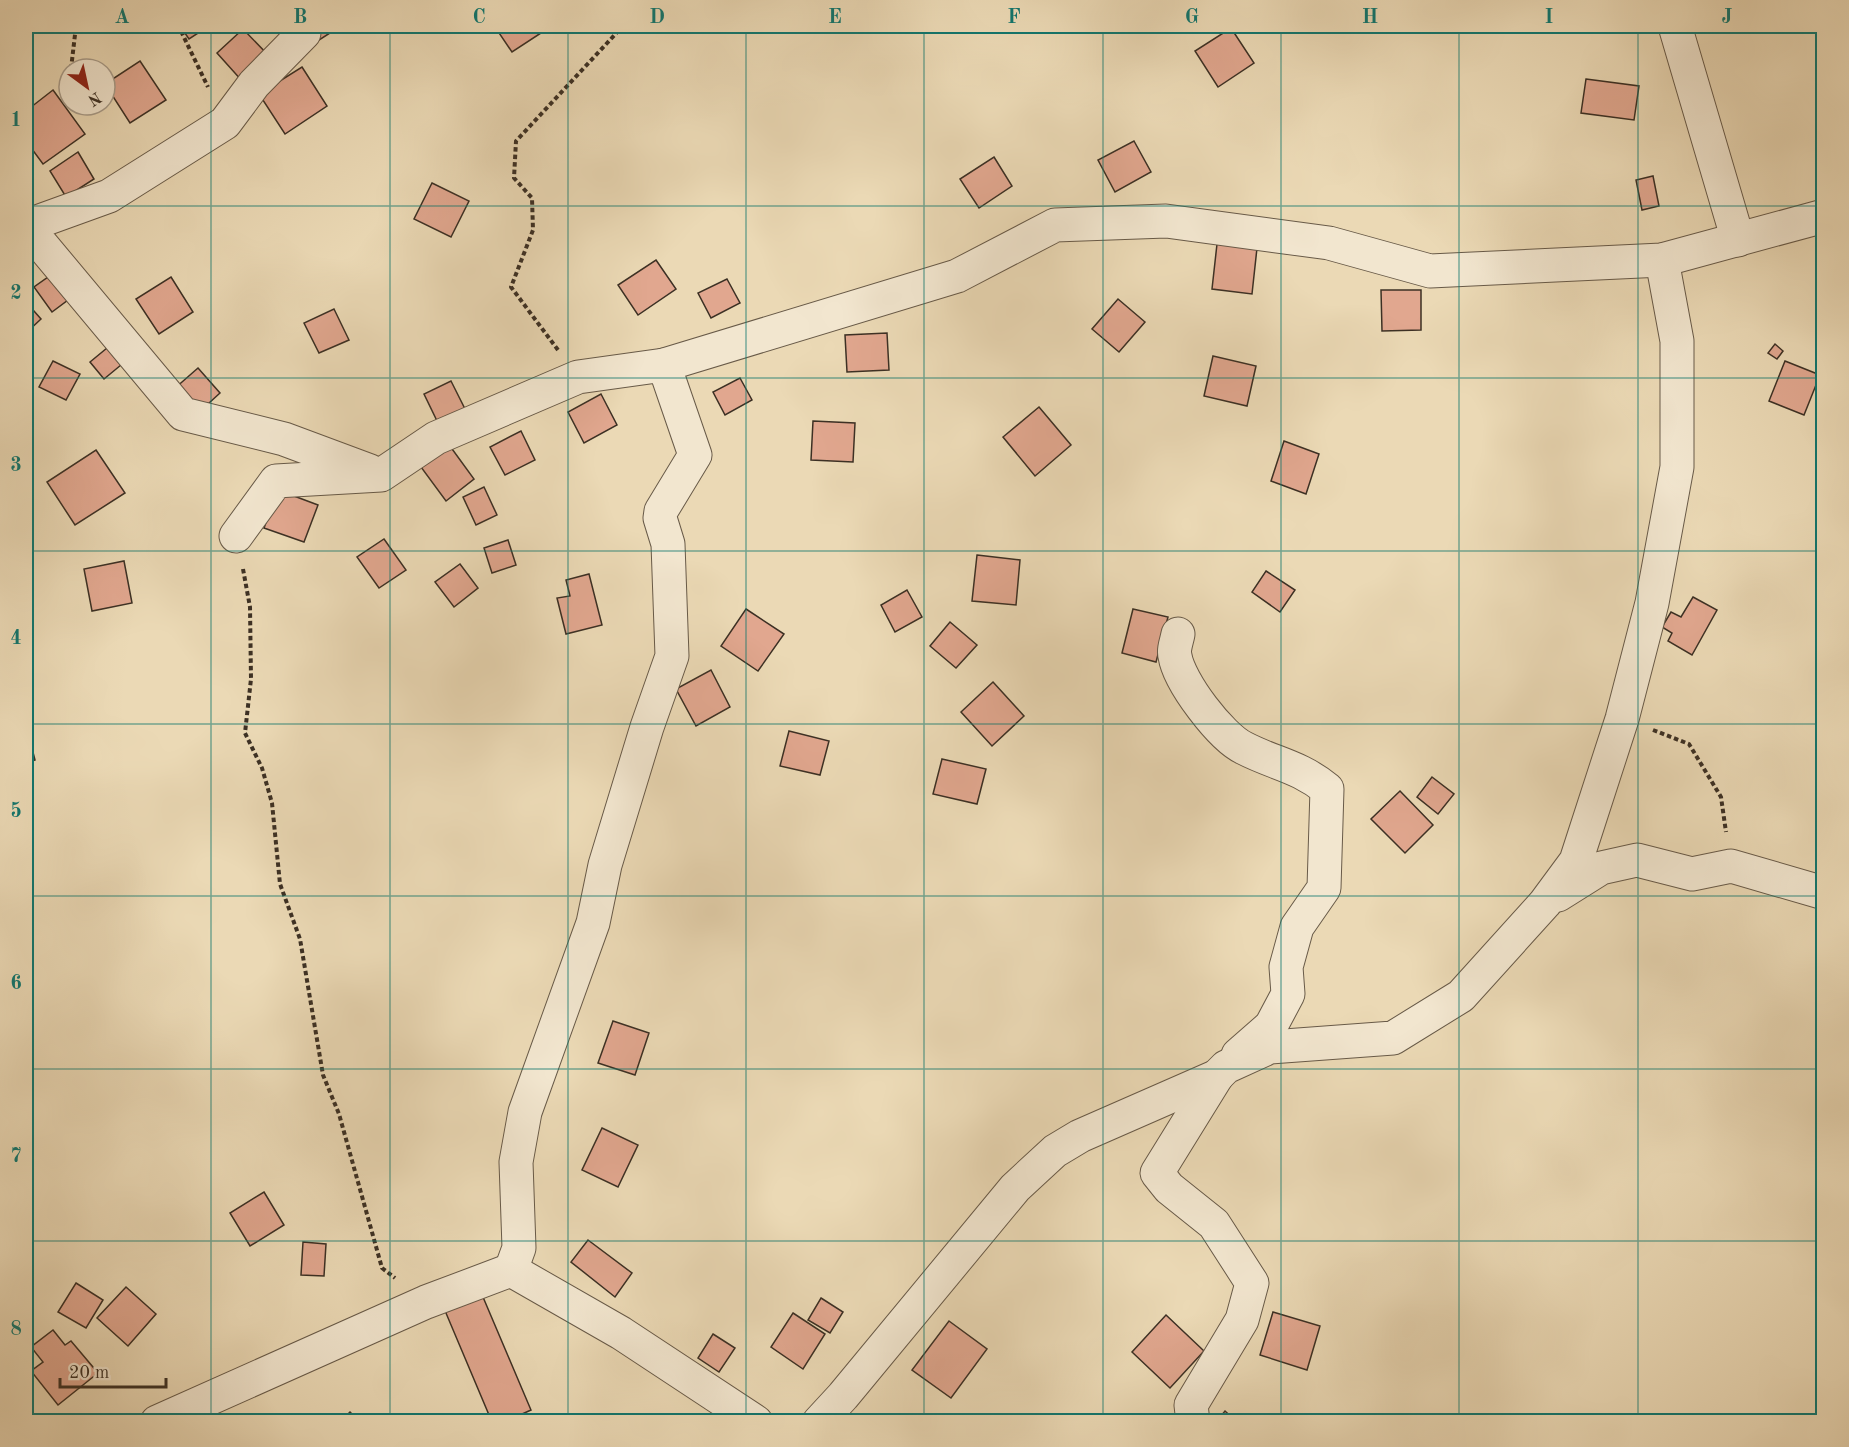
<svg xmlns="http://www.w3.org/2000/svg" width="1849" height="1447" font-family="'Old Standard TT',serif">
  <rect width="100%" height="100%" fill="#ebd9b5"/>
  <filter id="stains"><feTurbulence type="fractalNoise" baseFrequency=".00333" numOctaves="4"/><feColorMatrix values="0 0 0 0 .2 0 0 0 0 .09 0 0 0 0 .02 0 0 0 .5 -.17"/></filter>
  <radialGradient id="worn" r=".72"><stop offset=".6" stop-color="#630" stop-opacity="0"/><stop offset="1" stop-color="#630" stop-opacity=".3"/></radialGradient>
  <g fill="#e1a78f" stroke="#3c3024" stroke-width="1.5">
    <path d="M 180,26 L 209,26 L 189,39 Z"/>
    <path d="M 306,26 L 341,26 L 316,42 Z"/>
    <path d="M 498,26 L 536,26 L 541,33 L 512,52 L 495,27 Z"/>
    <path d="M 1231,28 L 1254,63 L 1218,87 L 1195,51 Z"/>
    <path d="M 243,29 L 270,57 L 243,82 L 217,53 Z"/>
    <path d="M 140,61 L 166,100 L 130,123 L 105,84 Z"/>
    <path d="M 302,67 L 327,106 L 285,134 L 259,94 Z"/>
    <path d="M 1586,79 L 1639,86 L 1634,120 L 1581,113 Z"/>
    <path d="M 53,90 L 85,134 L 43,164 L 26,141 L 26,111 Z"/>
    <path d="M 1134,141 L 1151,172 L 1115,192 L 1098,160 Z"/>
    <path d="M 78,152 L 94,179 L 66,197 L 50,171 Z"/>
    <path d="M 994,157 L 1012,186 L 979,208 L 960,179 Z"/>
    <path d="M 1653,176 L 1659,206 L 1642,210 L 1636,180 Z"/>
    <path d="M 432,183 L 469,201 L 451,237 L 414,219 Z"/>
    <path d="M 1217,244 L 1257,248 L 1252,294 L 1212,289 Z"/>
    <path d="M 656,260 L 676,289 L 638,315 L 618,285 Z"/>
    <path d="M 58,270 L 76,294 L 52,312 L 34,287 Z"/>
    <path d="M 171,277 L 193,312 L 159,334 L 136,299 Z"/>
    <path d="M 727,279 L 740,303 L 711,318 L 698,293 Z"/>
    <path d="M 1381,290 L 1421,290 L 1421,330 L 1382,331 Z"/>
    <path d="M 1118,299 L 1145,322 L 1119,352 L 1092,329 Z"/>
    <path d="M 26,302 L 41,319 L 26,333 Z"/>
    <path d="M 334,309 L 349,340 L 319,353 L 304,323 Z"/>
    <path d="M 887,333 L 889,370 L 847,372 L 845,335 Z"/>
    <path d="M 1775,344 L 1783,351 L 1777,359 L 1768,353 Z"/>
    <path d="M 107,348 L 121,365 L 104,379 L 90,362 Z"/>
    <path d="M 1213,356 L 1256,366 L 1247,406 L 1204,396 Z"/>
    <path d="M 53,361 L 80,374 L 66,400 L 39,387 Z"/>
    <path d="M 1785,361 L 1820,375 L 1804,415 L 1769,401 Z"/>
    <path d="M 198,368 L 220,393 L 197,414 L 174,389 Z"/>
    <path d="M 740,378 L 752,400 L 725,415 L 713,392 Z"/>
    <path d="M 451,381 L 466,411 L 439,425 L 424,394 Z"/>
    <path d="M 601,394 L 617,425 L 584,443 L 568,412 Z"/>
    <path d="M 1039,407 L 1071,445 L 1035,476 L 1003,437 Z"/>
    <path d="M 813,421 L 855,423 L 853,462 L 811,460 Z"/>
    <path d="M 521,431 L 535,460 L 505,475 L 490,447 Z"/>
    <path d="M 1284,441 L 1319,454 L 1306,494 L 1271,481 Z"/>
    <path d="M 447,442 L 474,479 L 446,501 L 418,463 Z"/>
    <path d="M 96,450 L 125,493 L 75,525 L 47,482 Z"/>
    <path d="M 484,487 L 497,515 L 476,525 L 463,497 Z"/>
    <path d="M 278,490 L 318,505 L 304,542 L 264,528 Z"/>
    <path d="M 384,539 L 406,570 L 379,588 L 357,557 Z"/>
    <path d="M 508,540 L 516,565 L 492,573 L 484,548 Z"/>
    <path d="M 977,555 L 1020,560 L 1016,605 L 972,601 Z"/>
    <path d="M 124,561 L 132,603 L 92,611 L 84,569 Z"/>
    <path d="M 460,564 L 478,588 L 454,607 L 435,582 Z"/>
    <path d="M 1266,571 L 1295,590 L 1280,612 L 1252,592 Z"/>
    <path d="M 589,574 L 602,625 L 566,634 L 557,598 L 570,596 L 566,580 Z"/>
    <path d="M 907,590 L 922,617 L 895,632 L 881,605 Z"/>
    <path d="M 1693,597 L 1717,610 L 1692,655 L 1668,641 L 1672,633 L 1662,627 L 1671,612 L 1681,617 Z"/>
    <path d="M 746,609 L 784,634 L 758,671 L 721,646 Z"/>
    <path d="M 1133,609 L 1168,617 L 1156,662 L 1122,653 Z"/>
    <path d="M 950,622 L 977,645 L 956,668 L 930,646 Z"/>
    <path d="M 711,670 L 730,707 L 696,726 L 676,689 Z"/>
    <path d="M 993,682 L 1024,716 L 992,746 L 961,712 Z"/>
    <path d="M 26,725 L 35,760 L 26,763 Z"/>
    <path d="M 789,731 L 829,741 L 820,775 L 780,766 Z"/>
    <path d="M 942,759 L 986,769 L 977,804 L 933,794 Z"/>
    <path d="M 1432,777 L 1454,794 L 1438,814 L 1417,797 Z"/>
    <path d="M 1400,791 L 1433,825 L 1405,853 L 1371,819 Z"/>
    <path d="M 613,1021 L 649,1033 L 635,1075 L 598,1063 Z"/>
    <path d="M 602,1128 L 638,1145 L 618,1187 L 582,1170 Z"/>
    <path d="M 264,1192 L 284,1225 L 250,1246 L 230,1213 Z"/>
    <path d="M 588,1240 L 632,1273 L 615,1297 L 571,1262 Z"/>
    <path d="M 303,1242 L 326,1244 L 324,1276 L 301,1275 Z"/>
    <path d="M 76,1283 L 103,1300 L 86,1328 L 58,1312 Z"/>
    <path d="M 126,1287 L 156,1314 L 128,1346 L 97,1318 Z"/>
    <path d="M 480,1290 L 531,1410 L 504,1422 L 492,1422 L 443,1306 Z"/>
    <path d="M 821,1298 L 843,1312 L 830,1333 L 808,1320 Z"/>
    <path d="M 1273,1312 L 1320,1326 L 1307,1370 L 1260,1355 Z"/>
    <path d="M 793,1313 L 825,1334 L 803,1369 L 771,1347 Z"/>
    <path d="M 1166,1315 L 1204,1351 L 1170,1388 L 1132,1352 Z"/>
    <path d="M 949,1321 L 987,1349 L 951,1398 L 912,1370 Z"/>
    <path d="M 53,1330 L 65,1345 L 71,1341 L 98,1373 L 58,1405 L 31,1371 L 43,1362 L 31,1347 Z"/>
    <path d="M 713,1334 L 735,1348 L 719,1372 L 698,1358 Z"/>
    <path d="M 1225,1411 L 1237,1422 L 1216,1422 Z"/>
    <path d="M 350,1412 L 360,1422 L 340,1422 Z"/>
    <path d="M 302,1415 L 308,1422 L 296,1422 Z"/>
  </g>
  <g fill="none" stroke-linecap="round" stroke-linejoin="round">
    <g stroke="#685a48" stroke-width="35">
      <g id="minor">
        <path d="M 1675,26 L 1738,240"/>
        <path d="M 304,33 L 254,84 L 225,123 L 109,196 L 26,226 L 183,414 L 284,439 L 370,471"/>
        <path d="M 664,365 L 957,276 L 1055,225 L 1166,221 L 1329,243 L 1430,271 L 1662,260 L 1824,216"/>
        <path d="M 236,536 L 276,481 L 381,475 L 436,438 L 578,377 L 664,365 L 695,455 L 661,511 L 660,518 L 668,544 L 672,656 L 647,727 L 605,865 L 593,923 L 525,1112 L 516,1162 L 519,1248 L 511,1270"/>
        <path d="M 1178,634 C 1177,640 1173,650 1175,656 C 1179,682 1221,737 1244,748 C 1275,764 1299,766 1327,789 L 1324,888 L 1297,927 L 1286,967 L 1288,994 L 1271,1026 L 1238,1055"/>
        <path d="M 1558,895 L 1601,868 L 1637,860 L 1692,874 L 1731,866 L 1824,893"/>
        <path d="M 157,1422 L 426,1302 L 511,1270 L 621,1333 L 756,1422"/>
        <path d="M 819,1422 L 843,1396 L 1015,1188 L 1055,1151 L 1080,1136 L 1217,1076 L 1226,1067 L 1270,1047 L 1393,1038 L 1461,996 L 1545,903 L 1576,861 L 1622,719 L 1652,603 L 1677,467 L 1677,341 L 1662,260"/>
        <path d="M 1193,1422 L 1191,1405 L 1242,1320 L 1252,1283 L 1214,1224 L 1169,1188 L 1157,1173 L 1217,1076"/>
      </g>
    </g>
    <g stroke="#3c3024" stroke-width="4" stroke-dasharray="4.5 3" stroke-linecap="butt">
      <path d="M 176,26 L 180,29 L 208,87"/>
      <path d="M 71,69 L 76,26"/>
      <path d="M 66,104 L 69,81"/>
      <path d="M 558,350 L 511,287 L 533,230 L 532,198 L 514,178 L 516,141 L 623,26"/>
      <path d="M 243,569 L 250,607 L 251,679 L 245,733 L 262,768 L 272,803 L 280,884 L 300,939 L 323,1075 L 339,1114 L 382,1268 L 395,1278"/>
      <path d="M 1653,730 L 1689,744 L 1721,797 L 1726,832"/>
    </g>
    <use href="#minor" stroke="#f2e6cf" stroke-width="33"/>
  </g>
  <path fill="none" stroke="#0f766e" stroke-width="1.5" stroke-opacity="0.55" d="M 211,26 L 211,1422M 390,26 L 390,1422M 568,26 L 568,1422M 746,26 L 746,1422M 924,26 L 924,1422M 1103,26 L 1103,1422M 1281,26 L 1281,1422M 1459,26 L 1459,1422M 1638,26 L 1638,1422M 26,206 L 1824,206M 26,378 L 1824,378M 26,551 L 1824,551M 26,724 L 1824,724M 26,896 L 1824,896M 26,1069 L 1824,1069M 26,1241 L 1824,1241"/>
  <rect width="1849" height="1447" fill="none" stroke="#ebd9b5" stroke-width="66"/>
  <g transform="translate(87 87) rotate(147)"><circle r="28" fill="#f2e6cf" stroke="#a99d8b" stroke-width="1.5"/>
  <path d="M0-4.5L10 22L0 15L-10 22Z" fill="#8f2418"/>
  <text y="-9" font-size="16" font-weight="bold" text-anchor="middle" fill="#3c3024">N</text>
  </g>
  <path d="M60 1378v9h106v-9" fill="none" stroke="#3c3024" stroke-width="3"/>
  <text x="69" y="1378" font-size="18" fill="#3c3024" stroke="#f2e6cf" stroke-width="4.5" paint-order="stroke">20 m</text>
  <rect x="33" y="33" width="1783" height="1381" fill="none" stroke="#0f766e" stroke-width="2"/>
  <g font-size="20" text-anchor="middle" font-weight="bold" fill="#0f766e">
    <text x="122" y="23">A</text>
    <text x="300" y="23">B</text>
    <text x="479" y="23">C</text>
    <text x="657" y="23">D</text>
    <text x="835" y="23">E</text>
    <text x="1014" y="23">F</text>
    <text x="1192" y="23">G</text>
    <text x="1370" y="23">H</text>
    <text x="1549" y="23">I</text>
    <text x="1727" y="23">J</text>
    <text x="16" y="126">1</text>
    <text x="16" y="299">2</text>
    <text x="16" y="471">3</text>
    <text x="16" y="644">4</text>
    <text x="16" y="817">5</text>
    <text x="16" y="989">6</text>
    <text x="16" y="1162">7</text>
    <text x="16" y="1335">8</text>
  </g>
  <rect width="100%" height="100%" filter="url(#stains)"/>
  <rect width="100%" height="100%" fill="url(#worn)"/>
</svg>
